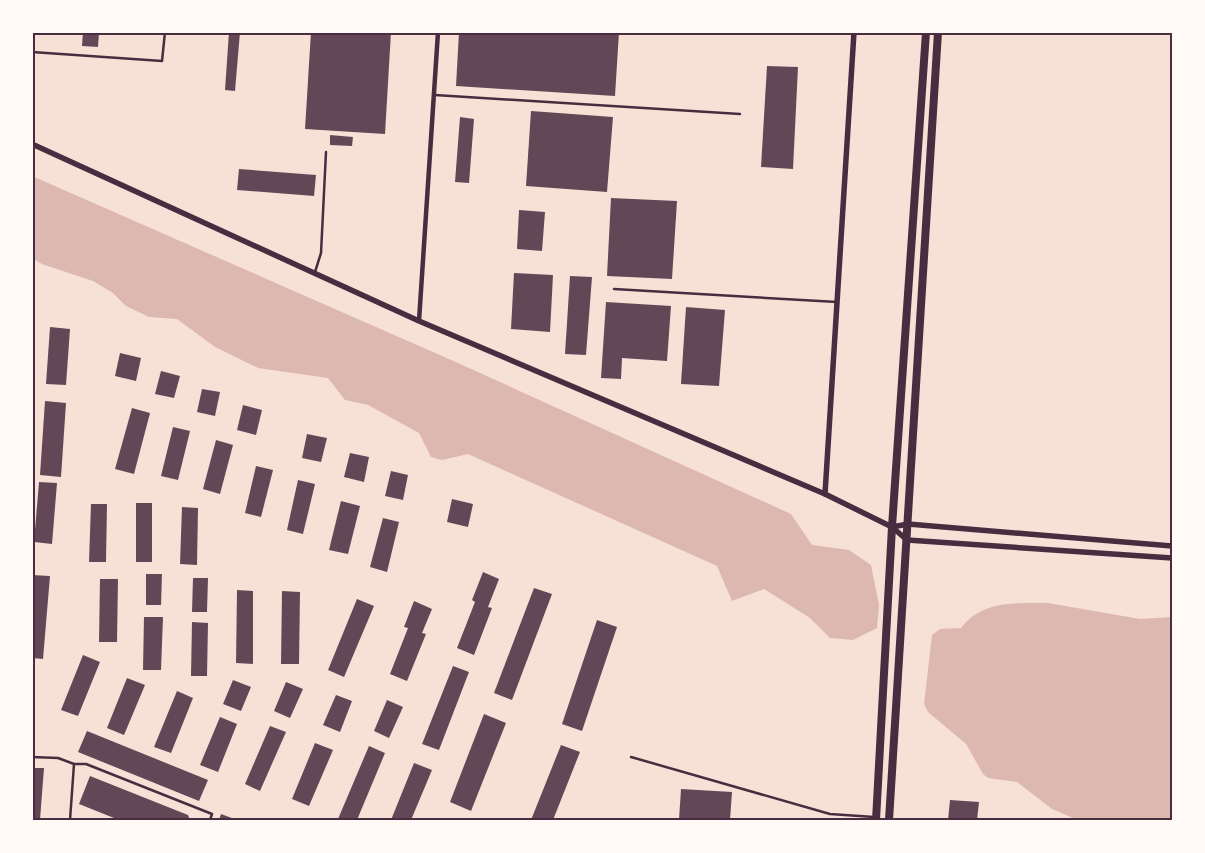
<svg xmlns="http://www.w3.org/2000/svg" width="1205" height="853" font-family="'Roboto Condensed',sans-serif">
  <rect width="100%" height="100%" fill="#f7e1d7"/>
  <g fill="#dcb8b0">
    <path d="M 32,176 L 458,363 L 791,514 L 812,545 L 849,550 L 871,565 L 879,605 L 877,628 L 853,640 L 830,638 L 810,618 L 764,589 L 732,601 L 717,566 L 468,454 L 442,460 L 431,457 L 419,433 L 368,405 L 345,400 L 328,378 L 258,368 L 215,347 L 177,319 L 149,317 L 126,306 L 113,293 L 93,281 L 42,264 L 33,259 Z"/>
    <path d="M 1048,603 L 1140,619 L 1172,617 L 1172,820 L 1078,820 L 1052,809 L 1017,782 L 988,778 L 983,774 L 966,744 L 928,712 L 924,704 L 932,635 L 940,629 L 961,628 C 982,600 1017,603 1048,603 Z"/>
  </g>
  <g fill="#644757">
    <path d="M 83,32 L 99,32 L 98,47 L 82,46 Z"/>
    <path d="M 229,32 L 240,32 L 235,91 L 225,90 Z"/>
    <path d="M 311,32 L 391,32 L 385,134 L 305,129 Z"/>
    <path d="M 459,32 L 619,32 L 615,96 L 456,86 Z"/>
    <path d="M 767,66 L 798,67 L 793,169 L 761,167 Z"/>
    <path d="M 531,111 L 613,117 L 607,192 L 526,186 Z"/>
    <path d="M 460,117 L 474,119 L 469,183 L 455,182 Z"/>
    <path d="M 330,135 L 353,137 L 352,146 L 330,145 Z"/>
    <path d="M 239,169 L 316,175 L 314,196 L 237,190 Z"/>
    <path d="M 611,198 L 677,201 L 672,279 L 607,276 Z"/>
    <path d="M 519,210 L 545,212 L 542,251 L 517,249 Z"/>
    <path d="M 514,273 L 553,275 L 550,332 L 511,329 Z"/>
    <path d="M 570,276 L 592,277 L 586,355 L 565,354 Z"/>
    <path d="M 606,302 L 671,306 L 667,361 L 622,358 L 621,379 L 601,378 Z"/>
    <path d="M 686,307 L 725,310 L 719,386 L 681,384 Z"/>
    <path d="M 50,327 L 70,329 L 66,385 L 46,384 Z"/>
    <path d="M 120,353 L 141,358 L 136,381 L 115,376 Z"/>
    <path d="M 161,371 L 180,376 L 174,398 L 155,394 Z"/>
    <path d="M 202,389 L 220,392 L 215,416 L 197,412 Z"/>
    <path d="M 45,401 L 66,403 L 61,477 L 40,475 Z"/>
    <path d="M 243,405 L 262,410 L 256,435 L 237,430 Z"/>
    <path d="M 132,408 L 150,413 L 134,474 L 115,469 Z"/>
    <path d="M 173,427 L 190,431 L 178,480 L 161,476 Z"/>
    <path d="M 307,434 L 327,438 L 321,462 L 302,458 Z"/>
    <path d="M 216,440 L 233,445 L 220,494 L 203,489 Z"/>
    <path d="M 350,453 L 369,457 L 364,482 L 344,477 Z"/>
    <path d="M 256,466 L 273,470 L 261,517 L 245,513 Z"/>
    <path d="M 391,471 L 408,475 L 403,500 L 385,496 Z"/>
    <path d="M 298,480 L 315,484 L 303,534 L 287,530 Z"/>
    <path d="M 39,482 L 57,483 L 52,544 L 34,542 Z"/>
    <path d="M 452,499 L 473,504 L 468,527 L 447,522 Z"/>
    <path d="M 341,501 L 360,506 L 348,554 L 329,550 Z"/>
    <rect x="136" y="503" width="16" height="59"/>
    <path d="M 91,504 L 107,504 L 106,562 L 89,562 Z"/>
    <path d="M 182,507 L 198,508 L 197,565 L 180,564 Z"/>
    <path d="M 383,518 L 399,522 L 387,572 L 370,567 Z"/>
    <path d="M 483,572 L 499,579 L 488,607 L 492,608 L 474,655 L 457,648 L 475,602 L 472,600 Z"/>
    <path d="M 146,574 L 162,574 L 161,605 L 146,605 Z"/>
    <path d="M 32,575 L 50,576 L 43,659 L 32,658 Z"/>
    <path d="M 193,578 L 208,578 L 207,612 L 192,612 Z"/>
    <path d="M 100,579 L 118,579 L 117,642 L 99,642 Z"/>
    <path d="M 534,588 L 552,594 L 512,700 L 494,693 Z"/>
    <path d="M 237,590 L 253,591 L 253,664 L 236,663 Z"/>
    <path d="M 282,591 L 300,592 L 299,664 L 281,664 Z"/>
    <path d="M 357,599 L 374,606 L 344,677 L 328,670 Z"/>
    <path d="M 414,601 L 432,609 L 422,633 L 426,634 L 407,681 L 390,674 L 408,628 L 404,627 Z"/>
    <path d="M 144,617 L 163,617 L 161,670 L 143,670 Z"/>
    <path d="M 597,620 L 617,627 L 582,731 L 562,724 Z"/>
    <path d="M 192,622 L 208,623 L 207,676 L 191,676 Z"/>
    <path d="M 83,655 L 100,662 L 78,716 L 61,710 Z"/>
    <path d="M 453,666 L 469,672 L 439,750 L 422,744 Z"/>
    <path d="M 127,678 L 145,685 L 124,735 L 107,728 Z"/>
    <path d="M 233,680 L 251,687 L 241,711 L 223,704 Z"/>
    <path d="M 286,682 L 303,689 L 290,718 L 274,711 Z"/>
    <path d="M 177,691 L 193,698 L 171,753 L 154,747 Z"/>
    <path d="M 336,695 L 352,701 L 340,732 L 323,725 Z"/>
    <path d="M 387,700 L 403,707 L 389,738 L 374,731 Z"/>
    <path d="M 484,714 L 506,723 L 471,811 L 450,802 Z"/>
    <path d="M 220,717 L 237,724 L 218,772 L 200,765 Z"/>
    <path d="M 270,726 L 286,732 L 260,791 L 245,784 Z"/>
    <path d="M 87,731 L 208,780 L 199,801 L 78,752 Z"/>
    <path d="M 315,743 L 333,750 L 309,806 L 292,799 Z"/>
    <path d="M 561,745 L 580,752 L 553,820 L 531,820 Z"/>
    <path d="M 369,746 L 385,753 L 357,820 L 342,820 L 338,819 Z"/>
    <path d="M 414,763 L 432,770 L 411,820 L 391,820 Z"/>
    <path d="M 32,768 L 44,768 L 40,820 L 32,820 Z"/>
    <path d="M 90,776 L 188,815 L 190,820 L 119,820 L 79,804 Z"/>
    <path d="M 681,789 L 732,792 L 730,820 L 679,820 Z"/>
    <path d="M 950,800 L 979,802 L 977,820 L 948,820 Z"/>
    <path d="M 221,814 L 237,820 L 219,820 Z"/>
  </g>
  <g fill="none" stroke-linecap="round" stroke-linejoin="round">
    <g stroke="#4a2c40" stroke-width="2.5">
      <path d="M 32,52 L 162,61 L 165,32"/>
      <path d="M 435,95 L 740,114"/>
      <path d="M 315,272 L 321,253 L 326,152"/>
      <path d="M 614,289 L 837,302"/>
      <path d="M 32,757 L 58,758 L 74,764 L 86,764 L 212,814 L 210,820"/>
      <path d="M 631,757 L 830,814 L 874,817"/>
      <path d="M 70,820 L 74,764"/>
    </g>
    <path stroke="#4a2c40" stroke-width="4.5" d="M 419,321 L 438,32"/>
    <g stroke="#4a2c40" stroke-width="5.5">
      <path d="M 32,144 L 419,321 L 825,494 L 892,527 L 907,540 L 1172,558"/>
      <path d="M 825,494 L 854,32"/>
      <path d="M 892,527 L 908,524 L 1172,546"/>
    </g>
    <g stroke="#4a2c40" stroke-width="8">
      <path d="M 876,820 L 892,527 L 926,32"/>
      <path d="M 889,820 L 938,32"/>
    </g>
  </g>
  <rect width="1205" height="853" fill="none" stroke="#fffaf5" stroke-width="68"/>
  <rect x="34" y="34" width="1137" height="785" fill="none" stroke="#4a2c40" stroke-width="2"/>
</svg>
